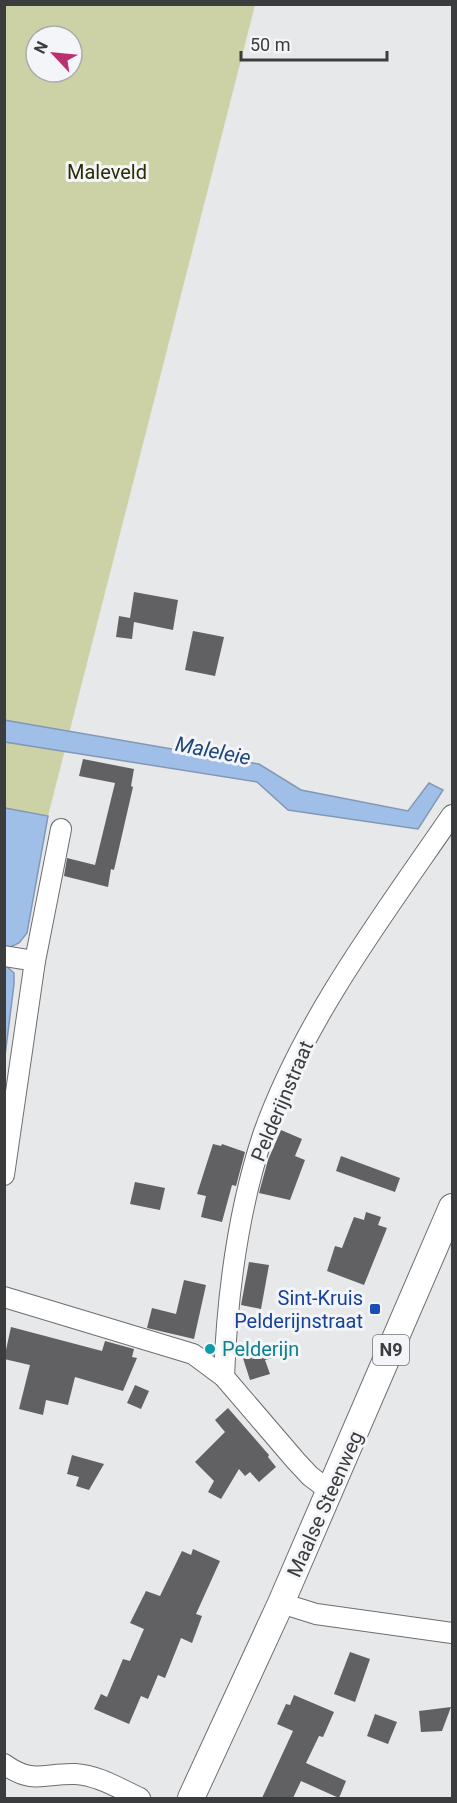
<svg xmlns="http://www.w3.org/2000/svg" width="457" height="1803" font-family="Roboto,sans-serif">
  <rect width="100%" height="100%" fill="#e7e8ea"/>
  <path fill="#ccd2a6" fill-rule="evenodd" d="M 4,5 L 255,5 L 48,816 L 5,808 ZM 36,36 L 72,36 L 72,72 L 36,72 Z"/>
  <g fill="#a0bfe8" stroke="#8298b5" stroke-width="1.5">
    <path d="M 4,720 L 259,764 L 301,790 L 408,811 L 429,783 L 443,790 L 418,829 L 288,810 L 257,782 L 5,742 Z"/>
    <path d="M 5,808 L 48,816 L 27,933 L 19,943 L 6,949 L 5,954 Z"/>
    <path d="M 5,965 L 14,973 L 14,984 L 5,1056 Z"/>
  </g>
  <g fill="#616163">
    <path d="M 134,592 L 178,600 L 173,630 L 134,622 L 132,639 L 116,637 L 119,616 L 130,618 Z"/>
    <path d="M 193,631 L 224,637 L 215,676 L 185,670 Z"/>
    <path d="M 83,759 L 134,769 L 131,786 L 133,787 L 114,870 L 111,869 L 108,887 L 64,876 L 67,858 L 95,865 L 115,783 L 79,776 Z"/>
    <path d="M 281,1130 L 302,1139 L 295,1156 L 305,1160 L 290,1200 L 259,1193 L 268,1160 Z"/>
    <path d="M 213,1144 L 221,1146 L 222,1144 L 245,1152 L 236,1186 L 232,1185 L 222,1222 L 201,1217 L 206,1196 L 197,1194 Z"/>
    <path d="M 341,1156 L 400,1178 L 395,1192 L 336,1171 Z"/>
    <path d="M 135,1182 L 165,1188 L 160,1210 L 130,1204 Z"/>
    <path d="M 366,1212 L 381,1217 L 378,1225 L 387,1228 L 364,1285 L 327,1271 L 335,1246 L 342,1248 L 354,1217 L 364,1220 Z"/>
    <path d="M 249,1262 L 269,1265 L 261,1309 L 241,1305 Z"/>
    <path d="M 184,1280 L 206,1285 L 194,1339 L 147,1328 L 152,1308 L 176,1314 Z"/>
    <path d="M 11,1327 L 102,1351 L 105,1341 L 134,1349 L 132,1357 L 137,1358 L 123,1391 L 75,1377 L 68,1405 L 46,1400 L 43,1415 L 19,1409 L 30,1365 L 4,1359 Z"/>
    <path d="M 268,1343 L 272,1358 L 265,1360 L 270,1374 L 250,1380 L 241,1352 Z"/>
    <path d="M 135,1385 L 149,1391 L 141,1409 L 127,1403 Z"/>
    <path d="M 228,1408 L 269,1455 L 268,1457 L 276,1467 L 259,1482 L 250,1472 L 245,1476 L 239,1469 L 221,1499 L 208,1492 L 214,1481 L 195,1462 L 225,1432 L 215,1420 Z"/>
    <path d="M 72,1455 L 104,1464 L 89,1490 L 76,1486 L 79,1477 L 67,1474 Z"/>
    <path d="M 193,1549 L 220,1561 L 196,1614 L 202,1616 L 192,1643 L 181,1638 L 165,1678 L 158,1675 L 148,1699 L 141,1696 L 129,1724 L 94,1709 L 101,1694 L 107,1697 L 123,1659 L 130,1661 L 144,1629 L 130,1623 L 146,1591 L 160,1596 L 182,1551 L 191,1555 Z"/>
    <path d="M 350,1652 L 370,1659 L 355,1702 L 334,1694 Z"/>
    <path d="M 294,1695 L 334,1712 L 323,1737 L 319,1736 L 306,1763 L 346,1781 L 339,1798 L 301,1781 L 293,1798 L 262,1798 L 293,1731 L 277,1724 L 286,1704 L 290,1705 Z"/>
    <path d="M 451,1707 L 442,1731 L 421,1732 L 419,1711 Z"/>
    <path d="M 375,1714 L 397,1722 L 388,1744 L 367,1736 Z"/>
  </g>
  <g fill="none" stroke-linecap="round" stroke-linejoin="round">
    <g stroke="#6e6e70" stroke-width="22">
      <g id="minor">
        <path d="M 4,956 L 35,961"/>
        <path d="M 4,1175 L 35,961 L 61,829"/>
        <path d="M 4,1297 L 193,1354 L 224,1377 L 296,1461 L 310,1476 L 331,1492"/>
        <path d="M 224,1377 C 227,1297 238,1211 263,1135 C 303,1021 384,914 452,815"/>
        <path d="M 281,1603 L 316,1614 L 452,1633"/>
        <path d="M 4,1764 C 33,1785 44,1773 75,1774 C 98,1775 120,1789 140,1798"/>
      </g>
    </g>
    <g stroke="#6e6e70" stroke-width="28">
      <path id="major" d="M 191,1798 L 281,1603 L 452,1207"/>
    </g>
    <use href="#minor" stroke="#fff" stroke-width="20"/>
    <use href="#major" stroke="#fff" stroke-width="26"/>
  </g>
  <rect fill="#1a4fb4" stroke="#f4f5f8" stroke-width="2" x="369" y="1303" width="12" height="12" rx="3"/>
  <circle fill="#0f9aa8" stroke="#f4f5f8" stroke-width="2" cx="210" cy="1349" r="6"/>
  <g text-anchor="middle" stroke-width="6" stroke-linejoin="round" paint-order="stroke">
    <rect fill="#f4f5f8" stroke="#727475" stroke-width="1.5" x="373" y="1335" width="36" height="30" rx="4.5"/>
    <g font-size="18" font-weight="bold" fill="#3b3c3d">
      <text x="391" y="1356">N9</text>
    </g>
    <g font-size="20" fill="#2a2e05" stroke="#f4f5f8">
      <text x="107" y="179">Maleveld</text>
    </g>
    <g font-size="20" fill="#3b3c3d" stroke="#f4f5f8">
      <text transform="translate(282 1101) rotate(-67)" y="7">Pelderijnstraat</text>
      <text transform="translate(325 1504) rotate(-66)" y="7">Maalse Steenweg</text>
    </g>
    <g font-size="20" fill="#164399" stroke="#f4f5f8" text-anchor="end">
      <text x="363" y="1305">Sint-Kruis<tspan x="363" dy="23">Pelderijnstraat</tspan></text>
    </g>
    <g font-size="20" fill="#0d838f" stroke="#f4f5f8" text-anchor="start">
      <text x="222" y="1356">Pelderijn</text>
    </g>
    <g font-size="21" font-style="italic" fill="#1c4679" stroke="#f4f5f8">
      <text transform="translate(213 751) rotate(11)" y="7">Maleleie</text>
    </g>
  </g>
  <rect width="457" height="1803" fill="none" stroke="#3b3c3d" stroke-width="12"/>
  <g transform="translate(54 54) rotate(296)"><circle r="28" fill="#f4f5f8" stroke="#aaabad" stroke-width="1.5"/>
  <path d="M0-4.5L10 22L0 15L-10 22Z" fill="#ba316f"/>
  <text y="-9" font-size="16" font-weight="bold" text-anchor="middle" fill="#3b3c3d">N</text>
  </g>
  <path d="M241 51v9h146v-9" fill="none" stroke="#3b3c3d" stroke-width="3"/>
  <text x="250" y="51" font-size="18" fill="#3b3c3d" stroke="#f4f5f8" stroke-width="4.5" paint-order="stroke">50 m</text>
</svg>
